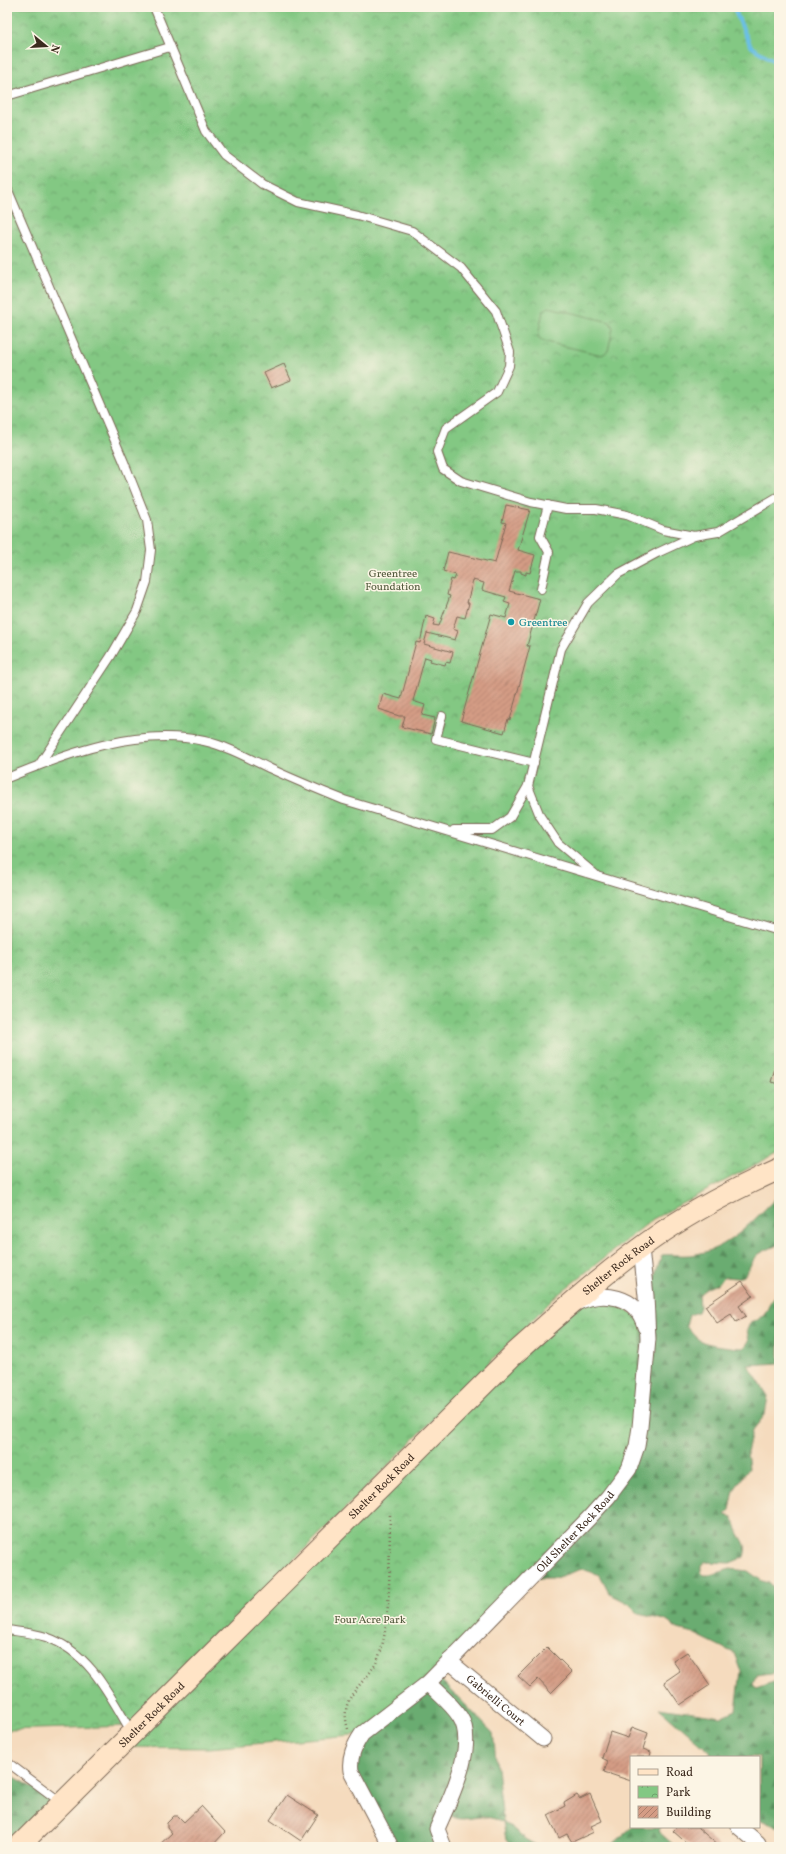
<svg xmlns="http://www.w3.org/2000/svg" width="786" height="1854" font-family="Vollkorn,serif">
  <defs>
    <pattern id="forest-firs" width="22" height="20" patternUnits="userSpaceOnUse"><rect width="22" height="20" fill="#6aac71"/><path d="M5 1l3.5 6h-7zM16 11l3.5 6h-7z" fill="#588c5c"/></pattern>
    <pattern id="park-crowns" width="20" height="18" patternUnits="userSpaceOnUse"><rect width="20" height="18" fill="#83c883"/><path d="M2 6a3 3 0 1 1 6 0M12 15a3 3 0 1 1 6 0" fill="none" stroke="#6ca36b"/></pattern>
    <pattern id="building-hatch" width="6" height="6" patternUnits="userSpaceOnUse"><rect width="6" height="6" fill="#d49c85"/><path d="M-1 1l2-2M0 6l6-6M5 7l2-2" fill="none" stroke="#ad7f6c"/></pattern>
  </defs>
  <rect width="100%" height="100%" fill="#fcf5e5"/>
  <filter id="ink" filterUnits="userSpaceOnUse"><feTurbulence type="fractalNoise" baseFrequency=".025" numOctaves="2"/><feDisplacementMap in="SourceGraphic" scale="8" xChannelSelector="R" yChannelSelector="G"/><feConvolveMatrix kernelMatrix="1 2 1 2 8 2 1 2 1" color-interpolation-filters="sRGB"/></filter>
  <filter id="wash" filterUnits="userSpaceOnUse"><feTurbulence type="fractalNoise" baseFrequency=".012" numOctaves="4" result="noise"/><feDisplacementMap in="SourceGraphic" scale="16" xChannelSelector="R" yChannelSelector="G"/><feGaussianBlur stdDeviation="0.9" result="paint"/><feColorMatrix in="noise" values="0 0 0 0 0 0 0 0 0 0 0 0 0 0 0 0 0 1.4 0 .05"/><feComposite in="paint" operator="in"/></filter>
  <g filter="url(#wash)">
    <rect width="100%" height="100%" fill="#f5dbbe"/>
    <g fill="url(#forest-firs)" stroke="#526b48">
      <path d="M 779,1195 L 779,1244 C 773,1248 764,1250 759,1254 C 752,1260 749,1269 744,1276 L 736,1278 L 725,1277 C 715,1288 709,1284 699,1295 L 700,1307 L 698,1312 L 689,1315 L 686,1326 C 691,1332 696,1339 703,1342 C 711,1345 735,1348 744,1348 L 749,1341 L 747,1330 L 750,1323 C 756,1321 763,1318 766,1312 C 770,1305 770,1297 779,1295 L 779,1363 L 748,1365 L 768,1396 L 765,1415 L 752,1431 L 747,1453 L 749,1468 L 734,1490 L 730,1510 L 725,1515 L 732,1517 C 735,1522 736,1527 738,1532 C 743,1542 748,1544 744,1557 L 730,1563 L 706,1562 L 701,1566 L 701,1572 L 704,1575 L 711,1575 L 730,1569 L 748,1571 L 762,1581 L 770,1583 L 776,1590 L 777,1598 L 779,1599 L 779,1672 L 756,1675 L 753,1683 L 756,1688 L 779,1680 L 779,1828 L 759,1819 L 759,1757 L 708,1757 L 711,1753 L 659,1708 L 721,1717 L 736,1710 L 741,1671 L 734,1653 L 693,1633 L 678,1629 L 665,1620 L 639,1614 L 628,1603 L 610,1594 L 600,1575 L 582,1569 L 555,1578 L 531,1578 L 653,1299 L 653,1281 L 662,1255 C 671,1254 681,1256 690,1255 C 729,1251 752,1221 779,1195 Z"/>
      <path d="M 436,1675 L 493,1733 L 503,1821 L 530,1842 L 540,1847 L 512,1847 L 506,1840 L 503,1821 C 497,1820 490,1817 484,1817 C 470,1816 459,1824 448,1813 L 437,1829 L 445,1847 L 391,1847 L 350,1765 L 353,1750 Z"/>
      <path d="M 7,1773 L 62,1803 L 18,1847 L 7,1847 Z"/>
      <path d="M 632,1827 L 661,1827 L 658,1831 L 676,1847 L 610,1847 Z"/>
    </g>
    <g fill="url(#park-crowns)" stroke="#5f7950">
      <path d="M 7,7 L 779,7 L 779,1152 L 653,1219 L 556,1296 L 129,1726 L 7,1730 Z"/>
      <path d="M 604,1296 L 643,1320 L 629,1469 L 428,1683 L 362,1734 L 209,1748 L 120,1747 L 563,1311 Z"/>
    </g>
    <path fill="#83c883" stroke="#5f7950" d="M 549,307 L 610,322 L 613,328 L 608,351 L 602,355 L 542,341 L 538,336 L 543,311 Z"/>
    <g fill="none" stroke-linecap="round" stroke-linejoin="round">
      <path stroke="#6abfe7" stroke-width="4" d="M 733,7 C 737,14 749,45 752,47 C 761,54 771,57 779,65"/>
    </g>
    <g id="blocks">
      <g fill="url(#building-hatch)">
        <path d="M 284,364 L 291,380 L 271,388 L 264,373 Z"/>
        <path d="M 506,505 L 530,510 L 518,550 L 535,555 L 530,573 L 526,572 L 526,575 L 521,573 L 521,571 L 515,571 L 509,591 L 540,599 L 527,646 L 530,646 L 510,720 L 508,719 L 504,733 L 461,721 L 491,614 L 506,618 L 510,604 L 504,602 L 506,597 L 482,590 L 484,583 L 473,580 L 467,603 L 469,603 L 465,618 L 457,616 L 453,629 L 458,631 L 455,640 L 427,633 L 424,644 L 453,652 L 450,663 L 446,662 L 445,665 L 430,661 L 431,659 L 425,657 L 413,701 L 425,705 L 422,715 L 435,718 L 431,734 L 402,727 L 405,716 L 399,716 L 379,709 L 383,694 L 401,699 L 416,642 L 420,643 L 426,616 L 435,619 L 433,625 L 439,626 L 450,596 L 447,595 L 451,579 L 454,580 L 456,575 L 443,571 L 448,552 L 495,563 L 506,523 L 502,522 Z"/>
        <path d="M 779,1055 L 779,1084 L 771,1082 Z"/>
        <path d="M 742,1281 L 753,1296 L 739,1306 L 746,1316 L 736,1322 L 731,1314 L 717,1323 L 705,1306 Z"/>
        <path d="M 547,1647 L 572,1672 L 551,1693 L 538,1679 L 530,1687 L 518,1676 Z"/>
        <path d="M 687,1652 L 710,1685 L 680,1705 L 664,1682 L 680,1671 L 673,1661 Z"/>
        <path d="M 632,1727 L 648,1733 L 643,1749 L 651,1752 L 650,1757 L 631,1757 L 631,1781 L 604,1772 L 608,1761 L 602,1758 L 610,1732 L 628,1738 Z"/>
        <path d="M 590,1794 L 602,1821 L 591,1826 L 594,1832 L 572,1842 L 567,1834 L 559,1838 L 548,1815 L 565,1806 L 564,1803 L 577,1795 L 580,1799 Z"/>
        <path d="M 287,1795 L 318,1815 L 301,1841 L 270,1820 Z"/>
        <path d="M 201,1806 L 225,1832 L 211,1847 L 157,1847 L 172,1833 L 167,1827 L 167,1823 L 174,1816 L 178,1816 L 184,1822 Z"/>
        <path d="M 677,1827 L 697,1827 L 720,1847 L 691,1847 L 673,1831 Z"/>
      </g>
    </g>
  </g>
  <g filter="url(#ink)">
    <use href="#blocks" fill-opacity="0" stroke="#7c6856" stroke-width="1"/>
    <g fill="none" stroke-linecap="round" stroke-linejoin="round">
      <g stroke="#7c6856" stroke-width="10">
        <g id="service">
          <path d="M 154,7 L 206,131 L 224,155 L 262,184 L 298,202 L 357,215 L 412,231 L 461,268 L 496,311 L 510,352 L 509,366 L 497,392 L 446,428 L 437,452 L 443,469 L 461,481 L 531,502 L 566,509 L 596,509 L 627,515 L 663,530 L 694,536 L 718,532 L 779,496"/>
          <path d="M 7,96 L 170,47"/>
          <path d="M 7,188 L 124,462 L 147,520 L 151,550 L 147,582 L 137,611 L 111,656 L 39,765"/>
          <path d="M 541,589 L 549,552 L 540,536 L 548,505"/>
          <path d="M 442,716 L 436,739 L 534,763"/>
          <path d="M 7,778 C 68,753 137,727 204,741 C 227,746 250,759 271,769 C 295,780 319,790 344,800 L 779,931"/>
          <path d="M 528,786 L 540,816 L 558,843 L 595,874"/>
          <path d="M 454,830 L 492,830 L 510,817 L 528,786 L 561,649 L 588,603 L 618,574 L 657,553 L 694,536"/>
          <path d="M 7,1630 C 20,1632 34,1633 46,1637 C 90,1652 110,1696 132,1733"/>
          <path d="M 7,1762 L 62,1803"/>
        </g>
      </g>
      <g stroke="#7c6856" stroke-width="17">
        <g id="minor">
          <path d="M 576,1303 C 603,1290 637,1295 645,1327"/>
          <path id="s1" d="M 449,1661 L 543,1739"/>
          <path d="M 428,1683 C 438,1693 452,1704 460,1717 C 478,1745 449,1801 437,1829 L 444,1847"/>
          <path d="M 739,1827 L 758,1843 L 755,1847"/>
          <path id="s2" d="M 391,1847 L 351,1771 C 349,1757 354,1746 362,1734 L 428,1683 L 589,1518 L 608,1497 L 629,1469 L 637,1446 L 640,1427 L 648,1339 L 646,1296 L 641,1248"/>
        </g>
      </g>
      <g stroke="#7c6856" stroke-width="23">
        <g id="secondary">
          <path id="s3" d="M 18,1847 L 514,1354 C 562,1311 611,1267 664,1231 C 700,1207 739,1187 779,1169"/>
        </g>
      </g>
      <path stroke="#7c6856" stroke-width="2.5" stroke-dasharray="1 3" stroke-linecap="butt" d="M 348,1729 C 337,1692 369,1685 379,1656 C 392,1619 389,1554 390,1513"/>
      <use href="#service" stroke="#fff" stroke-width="8"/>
      <use href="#minor" stroke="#fff" stroke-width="15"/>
      <use href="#secondary" stroke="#ffe4c6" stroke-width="21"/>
    </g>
  </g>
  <circle fill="#0f9aa8" stroke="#fcf5e5" stroke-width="1.5" cx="511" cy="622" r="4"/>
  <g text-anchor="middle" stroke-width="3" stroke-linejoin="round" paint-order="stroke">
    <g font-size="11" fill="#51593c" stroke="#fcf5e5">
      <text x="393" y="577">Greentree<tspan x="393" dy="13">Foundation</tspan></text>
      <text x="370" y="1623">Four Acre Park</text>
    </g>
    <g font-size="11" fill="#0d838f" stroke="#fcf5e5" text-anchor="start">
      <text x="519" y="626">Greentree</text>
    </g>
    <g font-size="11" fill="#3b2a1e" stroke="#fcf5e5">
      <text dy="4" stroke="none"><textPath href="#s3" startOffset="836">Shelter Rock Road</textPath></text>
      <text dy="4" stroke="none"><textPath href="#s3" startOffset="512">Shelter Rock Road</textPath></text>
      <text dy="4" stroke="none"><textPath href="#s2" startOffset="420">Old Shelter Rock Road</textPath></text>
      <text dy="4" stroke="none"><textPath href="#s1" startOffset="61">Gabrielli Court</textPath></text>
      <text dy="4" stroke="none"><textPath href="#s3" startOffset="188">Shelter Rock Road</textPath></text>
    </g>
  </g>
  <rect width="786" height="1854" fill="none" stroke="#fcf5e5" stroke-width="24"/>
  <rect x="630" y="1756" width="130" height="72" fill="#fcf5e5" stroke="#afa495"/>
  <rect x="638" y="1769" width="20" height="6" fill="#ffe4c6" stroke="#afa495"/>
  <text x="666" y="1776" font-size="12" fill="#3b2a1e">Road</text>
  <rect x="638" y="1786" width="20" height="12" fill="url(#park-crowns)" stroke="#afa495"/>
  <text x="666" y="1796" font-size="12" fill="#3b2a1e">Park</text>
  <rect x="638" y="1806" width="20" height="12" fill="url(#building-hatch)" stroke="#afa495"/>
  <text x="666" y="1816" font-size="12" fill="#3b2a1e">Building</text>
  <g transform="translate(46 46) rotate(108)" stroke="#fcf5e5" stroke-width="3" paint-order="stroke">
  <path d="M0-3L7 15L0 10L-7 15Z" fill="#3b2a1e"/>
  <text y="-6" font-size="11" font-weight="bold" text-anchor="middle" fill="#3b2a1e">N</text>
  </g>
</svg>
